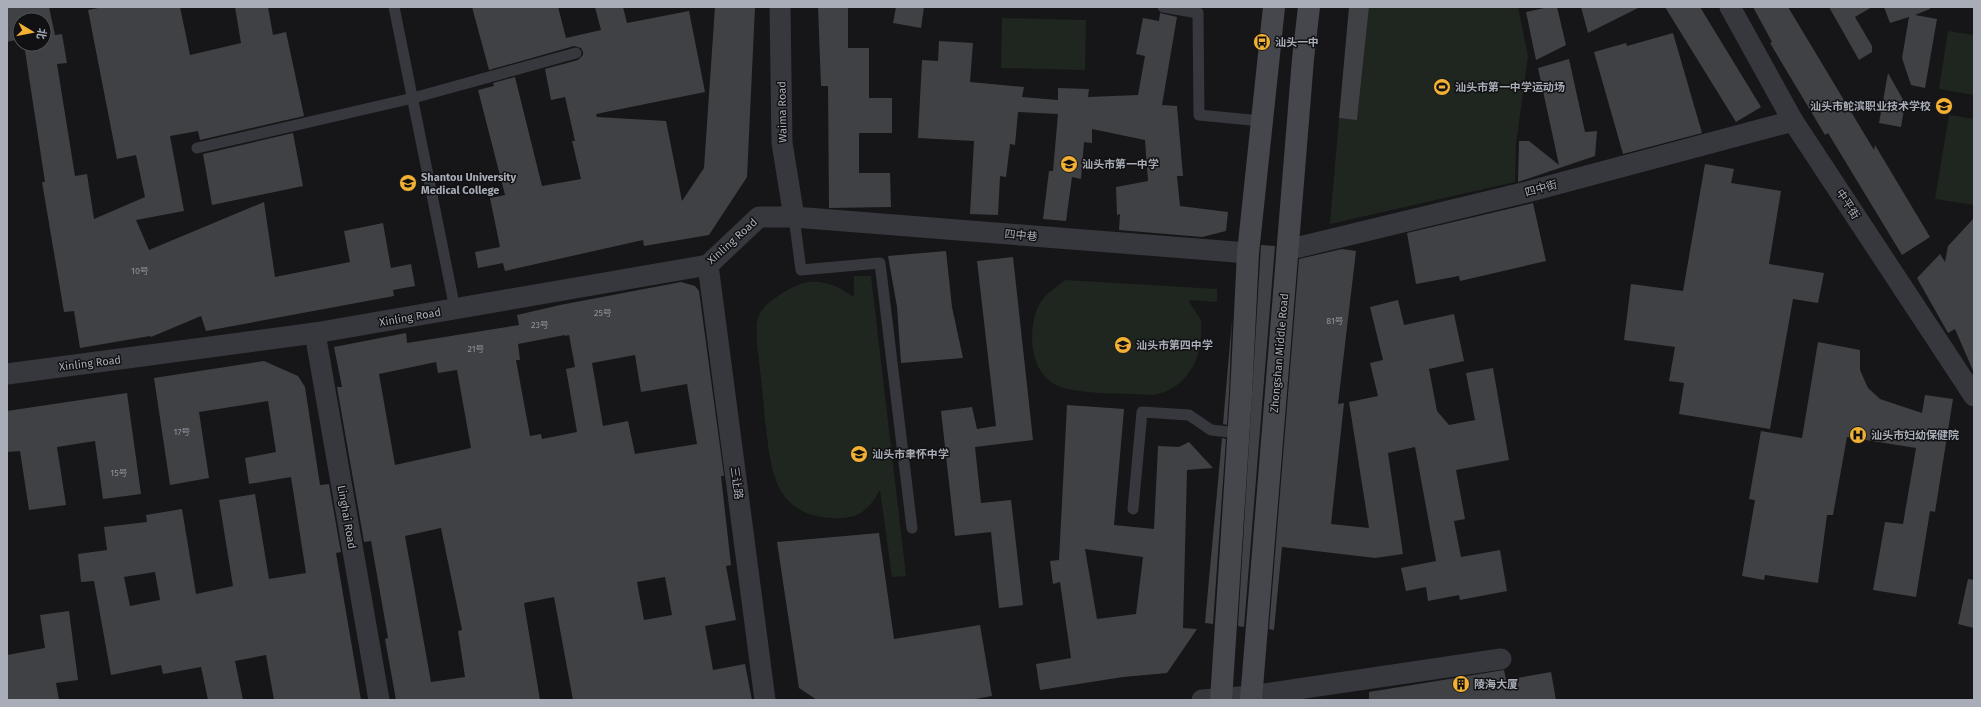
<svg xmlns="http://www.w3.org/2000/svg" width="1981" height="707" font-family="'Fira Sans','Noto Sans SC',sans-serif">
  <rect width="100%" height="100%" fill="#161618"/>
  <g fill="#1e261f">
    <path d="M 1369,7 L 1518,7 L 1528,56 L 1516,144 L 1515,182 L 1330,224 L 1339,118 L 1357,119 Z"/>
    <path d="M 1002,18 L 1086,20 L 1085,70 L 1001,68 Z"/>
    <path d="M 1948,31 L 1974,35 L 1974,95 L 1939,89 Z"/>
    <path d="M 1949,115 L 1974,119 L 1974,205 L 1935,199 Z"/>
    <path d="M 854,276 L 871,276 L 906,576 L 892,577 L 880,490 C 869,510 858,520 832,518 C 772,515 771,467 765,420 C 763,395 760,369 757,344 C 757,334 755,322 760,313 C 764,306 772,300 778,296 C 807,276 826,278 854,297 Z"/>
    <path d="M 1065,280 L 1217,289 L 1217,302 L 1189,300 C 1191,307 1197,312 1200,319 C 1202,322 1201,330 1201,334 C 1201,363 1183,390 1153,395 C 1128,393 1085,395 1061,387 C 1029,377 1026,329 1040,303 C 1045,294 1057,287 1065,280 Z"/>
  </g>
  <g fill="#404145" fill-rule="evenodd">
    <path d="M 7,7 L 49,7 L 55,35 L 62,34 L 67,63 L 57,64 L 75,176 L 87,174 L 94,219 L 145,197 L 136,155 L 117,159 L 88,10 L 103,7 L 180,7 L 190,55 L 241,43 L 235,7 L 268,7 L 273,35 L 286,32 L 304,116 L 200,140 L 198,131 L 170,136 L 184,211 L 136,220 L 149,250 L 264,202 L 275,277 L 350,262 L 344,231 L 383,223 L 391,268 L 411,264 L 415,286 L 393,290 L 394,296 L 206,331 L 201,316 L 151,337 L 150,336 L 80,348 L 74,311 L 64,312 L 42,182 L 45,182 L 24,44 L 44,44 L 44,20 L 20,20 L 20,39 L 7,42 Z"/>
    <path d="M 472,7 L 558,7 L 566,38 L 601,30 L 595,7 L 623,7 L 627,23 L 689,11 L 705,92 L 596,114 L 597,117 L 666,121 L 682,201 L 704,168 L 715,7 L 755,7 L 747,177 L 709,235 L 644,246 L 643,240 L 505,271 L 503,263 L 478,268 L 475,252 L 500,247 L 490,198 L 505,195 L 478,90 L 494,86 L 493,83 L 515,77 L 542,186 L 581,179 L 572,141 L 575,141 L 565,97 L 551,100 L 545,69 L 578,60 L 583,55 L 583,52 L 581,48 L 574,46 L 489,70 Z"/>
    <path d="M 818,7 L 848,7 L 848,48 L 869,48 L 869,98 L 892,98 L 892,133 L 859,133 L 859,173 L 890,173 L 891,207 L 829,208 L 828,86 L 821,86 Z"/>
    <path d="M 896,7 L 924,7 L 921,28 L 893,23 Z"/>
    <path d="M 1349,7 L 1369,7 L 1357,120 L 1339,118 Z"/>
    <path d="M 1549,7 L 1557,7 L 1566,45 L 1536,60 L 1526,12 Z"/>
    <path d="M 1581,7 L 1640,7 L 1588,33 Z"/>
    <path d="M 1665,7 L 1700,7 L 1761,107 L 1736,122 Z"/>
    <path d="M 1753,7 L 1788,7 L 1874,150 L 1875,145 L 1930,237 L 1902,255 L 1828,133 L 1825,135 L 1770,43 L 1772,42 Z"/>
    <path d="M 1829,7 L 1872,7 L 1855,17 L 1872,46 L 1872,52 L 1859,60 Z"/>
    <path d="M 1884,7 L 1930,7 L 1930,9 L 1915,15 L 1937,19 L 1925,88 L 1911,85 L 1902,58 L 1909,17 L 1890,23 Z"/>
    <path d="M 1160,13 L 1177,17 L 1162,105 L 1177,106 L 1183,176 L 1177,176 L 1180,206 L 1228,212 L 1226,231 L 1202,237 L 1119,230 L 1120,214 L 1117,215 L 1116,187 L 1148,181 L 1145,140 L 1092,129 L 1092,143 L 1084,142 L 1081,179 L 1072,177 L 1066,221 L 1043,219 L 1049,171 L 1053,171 L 1058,114 L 1018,112 L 1015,145 L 1010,144 L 1006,177 L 1000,176 L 998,215 L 970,214 L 974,141 L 918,138 L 922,60 L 938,61 L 939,41 L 973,43 L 970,82 L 1024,87 L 1022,97 L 1058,100 L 1058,88 L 1089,89 L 1088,97 L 1138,95 L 1145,56 L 1136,54 L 1143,18 L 1159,21 Z"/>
    <path d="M 1673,33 L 1702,133 L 1623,154 L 1594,52 L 1626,43 L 1627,46 Z"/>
    <path d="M 1569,59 L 1585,132 L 1597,131 L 1595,156 L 1518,182 L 1519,141 L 1529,141 L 1559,165 L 1538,68 Z"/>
    <path d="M 1888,73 L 1905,103 L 1901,127 L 1879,123 Z"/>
    <path d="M 293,133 L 303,186 L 212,205 L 203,154 Z"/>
    <path d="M 1705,164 L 1734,169 L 1731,183 L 1781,191 L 1769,264 L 1824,273 L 1818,303 L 1793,299 L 1770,429 L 1679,414 L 1684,383 L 1669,381 L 1675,347 L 1624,340 L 1631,284 L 1683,291 Z"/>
    <path d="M 1533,203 L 1546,261 L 1460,281 L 1459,276 L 1416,284 L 1407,233 Z"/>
    <path d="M 1974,218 L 1974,373 L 1955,329 L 1948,333 L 1917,278 L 1940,254 L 1945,262 L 1948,246 Z"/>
    <path d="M 1261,245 L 1275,246 L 1244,627 L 1238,626 Z"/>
    <path d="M 1342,249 L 1356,251 L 1338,404 L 1344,403 L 1331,524 L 1369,528 L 1349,402 L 1378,396 L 1370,363 L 1383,360 L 1370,307 L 1398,300 L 1404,325 L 1454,314 L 1464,361 L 1429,369 L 1437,411 L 1449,425 L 1475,420 L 1466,373 L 1493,368 L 1509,460 L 1456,470 L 1465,519 L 1454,521 L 1461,557 L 1500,550 L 1507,591 L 1460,600 L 1459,595 L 1428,601 L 1426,587 L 1406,591 L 1401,568 L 1436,561 L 1415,447 L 1388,453 L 1403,554 L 1375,558 L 1282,547 L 1274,630 L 1269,629 L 1299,259 Z"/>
    <path d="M 946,251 L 952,307 L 963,358 L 901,363 L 897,307 L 888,256 Z"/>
    <path d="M 1013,257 L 1033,440 L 975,447 L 981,503 L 1011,500 L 1023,605 L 999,608 L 991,532 L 955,536 L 941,411 L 972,407 L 977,429 L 996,426 L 977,261 Z"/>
    <path d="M 681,282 L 695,286 L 699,291 L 724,476 L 721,476 L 731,565 L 726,566 L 736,620 L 705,626 L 713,670 L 745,664 L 752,700 L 573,700 L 554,597 L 524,603 L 540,700 L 396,700 L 385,639 L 388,638 L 371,541 L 364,542 L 337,387 L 342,387 L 334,347 L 406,333 L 407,343 L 519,325 L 517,315 L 560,305 ZM 565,335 L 565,336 L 569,335 L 575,367 L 566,369 L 577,432 L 542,439 L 541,434 L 530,436 L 516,360 L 520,360 L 518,344 ZM 635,355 L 641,392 L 687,384 L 697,444 L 635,454 L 628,421 L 603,426 L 592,363 ZM 436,362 L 438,373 L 457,370 L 471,448 L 395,465 L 379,374 ZM 441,528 L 462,630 L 458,631 L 465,677 L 431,682 L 405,536 ZM 665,577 L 672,615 L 644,620 L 637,582 Z"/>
    <path d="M 1232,320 L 1229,394 L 1227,425 L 1223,424 Z"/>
    <path d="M 1818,342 L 1860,350 L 1860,370 L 1868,388 L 1880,399 L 1922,413 L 1925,395 L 1953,399 L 1935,512 L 1930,511 L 1916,597 L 1873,590 L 1885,522 L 1903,524 L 1916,448 L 1847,437 L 1833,515 L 1827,515 L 1818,583 L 1765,575 L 1764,580 L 1742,576 L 1755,500 L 1749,499 L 1761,431 L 1802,438 Z"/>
    <path d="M 264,361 L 298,376 L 305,387 L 320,485 L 329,484 L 340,547 L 341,552 L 336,553 L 361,700 L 274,700 L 266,655 L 235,661 L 243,700 L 208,700 L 201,667 L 163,674 L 161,665 L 111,675 L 94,581 L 81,582 L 78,554 L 107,550 L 104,527 L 147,522 L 146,515 L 182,509 L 196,594 L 233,586 L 219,500 L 255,494 L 269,579 L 306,573 L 291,477 L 249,484 L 245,458 L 276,452 L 268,401 L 199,412 L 209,478 L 170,485 L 154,378 ZM 155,572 L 160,600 L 130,606 L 124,577 Z"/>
    <path d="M 127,393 L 141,494 L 103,499 L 95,441 L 57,447 L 66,505 L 29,510 L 20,451 L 7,452 L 7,411 Z"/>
    <path d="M 1067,405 L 1124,409 L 1114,525 L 1154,529 L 1158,446 L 1179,447 L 1189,442 L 1213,468 L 1187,470 L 1183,628 L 1197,629 L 1167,673 L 1123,677 L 1040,690 L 1036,664 L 1071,658 L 1060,582 L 1053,584 L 1050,561 L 1059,560 ZM 1085,549 L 1143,557 L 1136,614 L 1097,619 Z"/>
    <path d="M 1222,438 L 1226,439 L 1213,624 L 1205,623 Z"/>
    <path d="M 879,533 L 894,639 L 980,625 L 992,696 L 969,700 L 817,700 L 799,688 L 777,542 Z"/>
    <path d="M 1968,579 L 1974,580 L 1974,628 L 1958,624 Z"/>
    <path d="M 69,611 L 78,680 L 56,683 L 59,700 L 7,700 L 7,655 L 45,648 L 40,615 Z"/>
    <path d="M 1504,670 L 1506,680 L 1551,672 L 1556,700 L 1369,700 L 1369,692 Z"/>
  </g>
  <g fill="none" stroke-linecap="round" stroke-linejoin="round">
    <g stroke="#37383d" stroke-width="11">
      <path d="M 394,7 L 455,309"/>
      <path d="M 1163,7 L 1198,13 L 1199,115 L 1261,121"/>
      <path d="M 197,148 L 413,98 L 576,53"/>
      <path d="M 794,217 L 801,270 L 880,263 L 912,528"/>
      <path d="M 1133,509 L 1142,412 L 1189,415 L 1211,430 L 1238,433"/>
    </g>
    <g stroke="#37383d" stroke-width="21">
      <path d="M 780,7 L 782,143 L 794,217"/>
      <path d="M 1730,7 L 1793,121 L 1974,396"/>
      <path d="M 1287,250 L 1527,192 L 1793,121"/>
      <path d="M 708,265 L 765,700"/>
      <path d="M 315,333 L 379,700"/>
      <path d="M 7,374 L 315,333 L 708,265 L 759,217 L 794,217 L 1248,253"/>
      <path d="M 1202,700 L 1251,696 L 1501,659"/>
    </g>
    <g stroke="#45474d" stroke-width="22">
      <path d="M 1221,700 L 1241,395 L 1248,253 L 1274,7"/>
      <path d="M 1251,700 L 1303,59 L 1309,7"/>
    </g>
  </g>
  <defs>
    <g id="bus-disc" transform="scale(0.9)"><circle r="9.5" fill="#f2b134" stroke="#111113"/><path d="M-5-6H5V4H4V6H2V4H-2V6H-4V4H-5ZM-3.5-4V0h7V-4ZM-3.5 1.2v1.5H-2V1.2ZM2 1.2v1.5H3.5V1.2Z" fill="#111"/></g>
    <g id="stadium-disc" transform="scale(0.9)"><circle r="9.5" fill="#f2b134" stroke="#111113"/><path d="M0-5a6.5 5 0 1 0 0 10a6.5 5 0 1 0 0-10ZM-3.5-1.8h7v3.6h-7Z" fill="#111"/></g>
    <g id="school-disc" transform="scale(0.9)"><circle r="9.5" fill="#f2b134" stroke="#111113"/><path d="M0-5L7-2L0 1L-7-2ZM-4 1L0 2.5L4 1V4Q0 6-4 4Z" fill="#111"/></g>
    <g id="university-disc" transform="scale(0.9)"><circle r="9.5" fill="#f2b134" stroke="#111113"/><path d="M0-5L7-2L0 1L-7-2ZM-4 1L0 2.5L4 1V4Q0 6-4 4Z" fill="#111"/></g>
    <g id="hospital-disc" transform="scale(0.9)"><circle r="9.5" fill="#f2b134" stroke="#111113"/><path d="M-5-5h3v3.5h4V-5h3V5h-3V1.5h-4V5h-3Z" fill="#111"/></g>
    <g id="building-disc" transform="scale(0.9)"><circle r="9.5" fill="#f2b134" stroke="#111113"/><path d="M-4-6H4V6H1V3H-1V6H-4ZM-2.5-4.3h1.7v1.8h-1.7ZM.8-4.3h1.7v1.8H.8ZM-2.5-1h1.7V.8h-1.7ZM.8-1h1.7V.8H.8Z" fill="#111"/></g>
  </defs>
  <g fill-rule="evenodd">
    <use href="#bus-disc" x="1262" y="42"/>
    <use href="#stadium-disc" x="1442" y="87"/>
    <use href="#school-disc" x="1944" y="106"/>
    <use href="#school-disc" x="1069" y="164"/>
    <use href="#university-disc" x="408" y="183"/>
    <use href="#school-disc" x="1123" y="345"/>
    <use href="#hospital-disc" x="1858" y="435"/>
    <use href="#school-disc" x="859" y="454"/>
    <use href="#building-disc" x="1461" y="684"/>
  </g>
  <g text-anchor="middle" stroke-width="3" stroke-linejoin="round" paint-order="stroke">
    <g font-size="9" fill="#8e929b">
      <text x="140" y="274">10号</text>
      <text x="603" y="316">25号</text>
      <text x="1335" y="324">81号</text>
      <text x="540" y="328">23号</text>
      <text x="476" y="352">21号</text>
      <text x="182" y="435">17号</text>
      <text x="119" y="476">15号</text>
    </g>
    <g font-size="11" font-weight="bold" fill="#a8adb8" stroke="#111113" text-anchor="start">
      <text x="1275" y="46">汕头一中</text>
      <text x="1455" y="91">汕头市第一中学运动场</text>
      <text x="1931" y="110" text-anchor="end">汕头市鮀滨职业技术学校</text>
      <text x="1082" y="168">汕头市第一中学</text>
      <text x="421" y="181">Shantou University<tspan x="421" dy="13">Medical College</tspan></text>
      <text x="1136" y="349">汕头市第四中学</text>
      <text x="1871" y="439">汕头市妇幼保健院</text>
      <text x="872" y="458">汕头市聿怀中学</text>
      <text x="1474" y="688">陵海大厦</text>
    </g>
    <g font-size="11" fill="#a8adb8" stroke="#111113">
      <text transform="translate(782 112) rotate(-91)" y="4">Waima Road</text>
      <text transform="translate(1541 188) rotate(-15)" y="4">四中街</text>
      <text transform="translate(1848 204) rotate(57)" y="4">中平街</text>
      <text transform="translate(1021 235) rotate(5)" y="4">四中巷</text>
      <text transform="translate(732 241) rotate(-42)" y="4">Xinling Road</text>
      <text transform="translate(410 317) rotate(-10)" y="4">Xinling Road</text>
      <text transform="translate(1279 353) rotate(-85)" y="4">Zhongshan Middle Road</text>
      <text transform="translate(90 363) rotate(-7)" y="4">Xinling Road</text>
      <text transform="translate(737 483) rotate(82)" y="4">三让路</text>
      <text transform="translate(347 517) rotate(80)" y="4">Linghai Road</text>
    </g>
  </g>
  <rect width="1981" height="707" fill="none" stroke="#a8adb8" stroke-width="16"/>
  <g transform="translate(32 32) rotate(100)"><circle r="19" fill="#111113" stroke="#4d4f55"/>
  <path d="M0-3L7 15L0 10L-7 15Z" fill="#f2b134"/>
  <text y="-6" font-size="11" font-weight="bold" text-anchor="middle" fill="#a8adb8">北</text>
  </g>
</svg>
